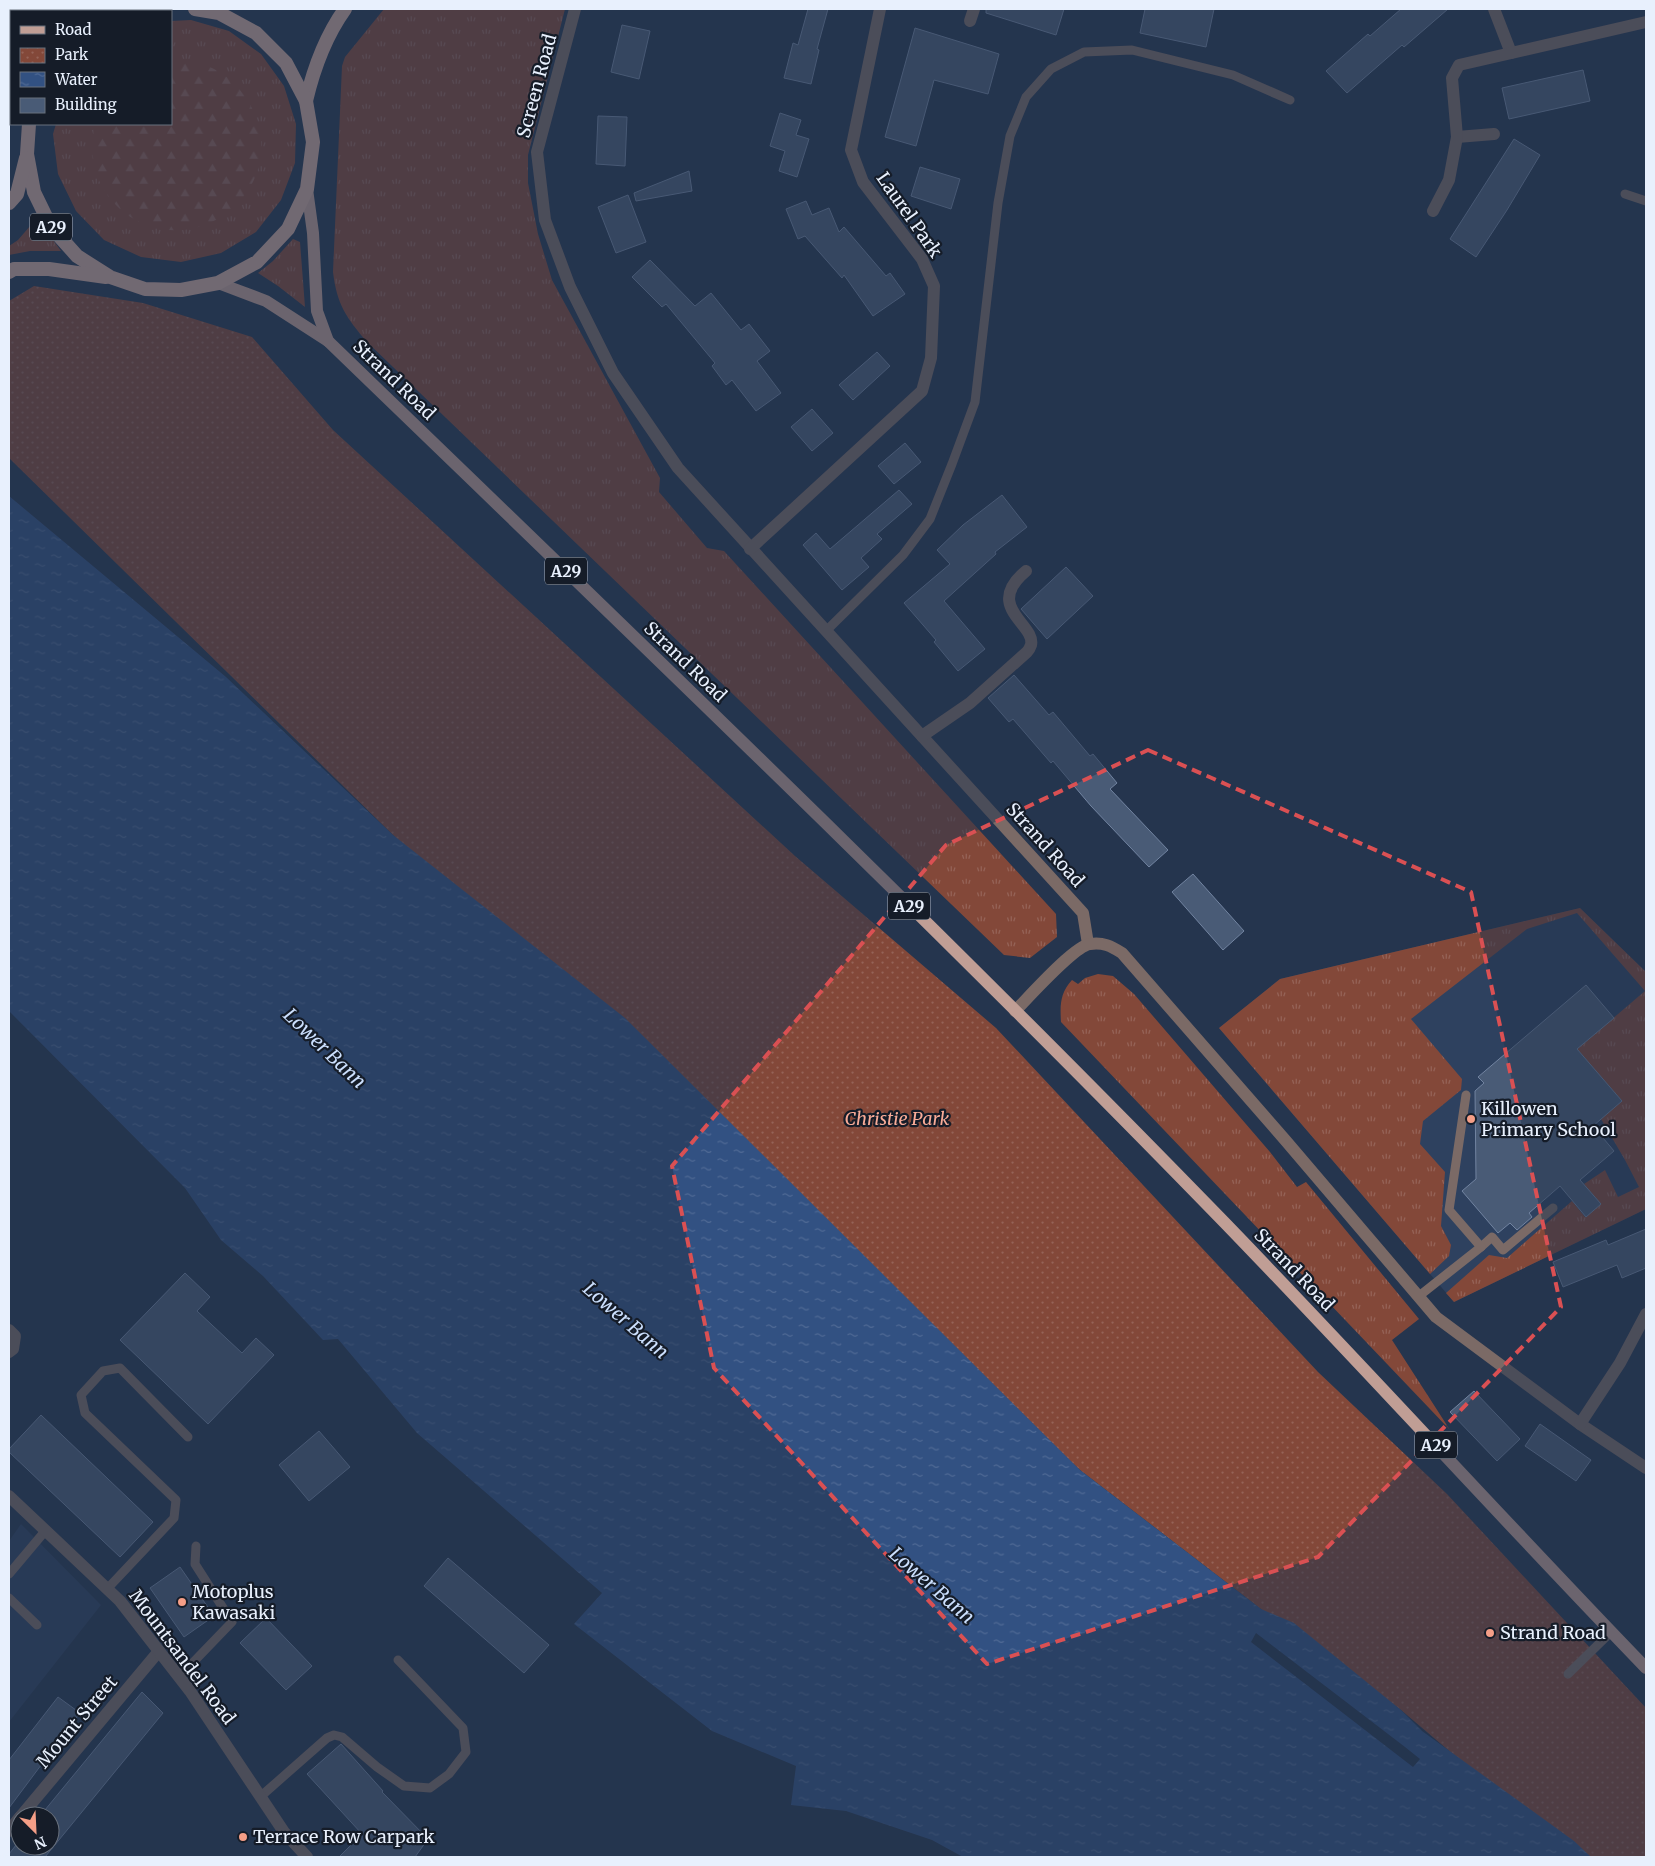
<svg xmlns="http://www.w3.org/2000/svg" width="1655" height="1866" font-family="Merriweather,serif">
  <defs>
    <pattern id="grass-tufts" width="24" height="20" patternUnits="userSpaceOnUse" patternTransform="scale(1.25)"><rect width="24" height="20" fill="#834839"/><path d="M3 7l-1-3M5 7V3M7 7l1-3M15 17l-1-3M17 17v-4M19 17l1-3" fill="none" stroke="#956357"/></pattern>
    <pattern id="forest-firs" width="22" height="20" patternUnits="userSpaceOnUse" patternTransform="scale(1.25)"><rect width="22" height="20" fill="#834839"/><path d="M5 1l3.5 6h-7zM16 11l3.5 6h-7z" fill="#956357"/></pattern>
    <pattern id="park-dots" width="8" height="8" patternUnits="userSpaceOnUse" patternTransform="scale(1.25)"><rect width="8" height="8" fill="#834839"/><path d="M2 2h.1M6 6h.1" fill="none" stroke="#956357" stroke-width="1.8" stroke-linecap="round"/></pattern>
    <pattern id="water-ripples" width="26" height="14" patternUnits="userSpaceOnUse" patternTransform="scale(1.25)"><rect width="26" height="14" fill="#325182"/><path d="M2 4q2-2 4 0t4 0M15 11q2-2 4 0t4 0" fill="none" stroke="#506a95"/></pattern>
  </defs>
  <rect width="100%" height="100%" fill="#25354e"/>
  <g fill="#2e415f">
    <path d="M 1580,908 L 1646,972 L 1646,1209 L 1454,1302 L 1219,1028 L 1280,979 Z"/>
    <path d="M 21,1524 L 101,1605 L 9,1722 L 9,1541 Z"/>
  </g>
  <g fill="url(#grass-tufts)">
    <path d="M 384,9 L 565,9 L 528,155 L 528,183 L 538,234 L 552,280 L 660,478 L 659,492 L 707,548 L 724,551 L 1056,914 L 1057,937 L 1030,958 L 1004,955 L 367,342 C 346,317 337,305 333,272 L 342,66 L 345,57 Z"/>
    <path d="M 191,20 L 229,31 L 261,54 L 284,86 L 296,124 L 295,163 L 281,200 L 256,232 L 221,253 L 181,262 L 141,257 L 104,240 L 76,211 L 58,174 L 53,134 L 56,124 L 171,124 L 171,21 Z"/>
    <path d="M 37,218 L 61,251 L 30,251 L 9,255 L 9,246 L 18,240 Z"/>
    <path d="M 293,239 L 300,242 L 305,307 L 278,286 L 258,273 L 273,261 Z"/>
    <path d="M 1580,908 L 1646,972 L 1646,1209 L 1454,1302 L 1446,1293 L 1489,1255 L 1507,1258 L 1572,1201 L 1585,1217 L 1601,1204 L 1584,1184 L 1605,1170 L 1618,1197 L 1639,1187 L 1625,1160 L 1601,1119 L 1622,1101 L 1577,1049 L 1645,991 L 1577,913 L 1527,929 L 1411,1019 L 1462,1079 L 1461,1090 L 1423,1121 L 1420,1144 L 1445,1172 L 1441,1226 L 1451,1245 L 1449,1256 L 1430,1274 L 1219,1028 L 1280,979 Z"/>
    <path d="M 1098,974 L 1113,976 L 1134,994 L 1270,1152 L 1297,1187 L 1306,1182 L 1419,1319 L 1392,1340 L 1450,1430 L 1061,1022 C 1060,1005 1060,993 1072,980 L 1078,984 L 1085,978 Z"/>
  </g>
  <path fill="url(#forest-firs)" d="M 185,61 C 194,63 206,65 214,69 C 249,87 270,131 258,169 C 253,187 240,203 226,215 C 221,218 215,220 209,223 C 194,230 177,232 161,229 C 143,225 128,218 115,204 C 93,179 88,156 95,124 L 171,124 L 171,62 Z"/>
  <path fill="url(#park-dots)" d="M 34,286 L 143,303 L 252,337 L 333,430 L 795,856 L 996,1028 L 1318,1372 L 1447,1494 L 1646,1708 L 1646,1857 L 1574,1857 L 1401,1710 L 1261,1609 L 1080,1470 L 393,835 L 9,458 L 9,301 Z"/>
  <path fill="url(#water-ripples)" d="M 9,496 L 226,677 L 393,835 L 625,1018 L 1080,1470 L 1261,1609 L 1294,1623 L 1401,1710 L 1422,1731 L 1574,1841 L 1591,1857 L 963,1857 L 932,1840 L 846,1811 L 791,1805 L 796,1766 L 712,1731 L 574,1624 L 602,1593 L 417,1433 L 338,1339 L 323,1340 L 263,1276 L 221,1240 L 185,1188 L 9,1011 Z"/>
  <path fill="#25354e" d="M 1256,1633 L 1405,1747 L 1420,1759 L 1413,1767 L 1251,1642 Z"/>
  <g fill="#495b76" stroke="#7284a1">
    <path d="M 808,9 L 828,9 L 817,49 L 819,50 L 811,84 L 784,78 L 793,43 L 798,45 Z"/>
    <path d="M 986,9 L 1064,9 L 1056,35 L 986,13 Z"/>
    <path d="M 1145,9 L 1214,9 L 1206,47 L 1140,33 Z"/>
    <path d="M 1401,9 L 1448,9 L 1404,47 L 1402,45 L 1347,93 L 1326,71 L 1368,34 L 1370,36 Z"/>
    <path d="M 622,25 L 650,31 L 639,79 L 611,72 Z"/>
    <path d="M 915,28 L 999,54 L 988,94 L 934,80 L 916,146 L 885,137 Z"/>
    <path d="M 1583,70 L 1590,101 L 1509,119 L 1502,88 Z"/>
    <path d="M 780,113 L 801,120 L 796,135 L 809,139 L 797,177 L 779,171 L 785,151 L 770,146 Z"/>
    <path d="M 598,116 L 627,117 L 625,166 L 596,164 Z"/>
    <path d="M 1514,139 L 1540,155 L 1507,210 L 1476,257 L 1450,239 Z"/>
    <path d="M 920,167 L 960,179 L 951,209 L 911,196 Z"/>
    <path d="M 689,171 L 692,191 L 636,201 L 634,193 Z"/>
    <path d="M 628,195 L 646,242 L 616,253 L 598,207 Z"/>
    <path d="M 806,201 L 812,215 L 829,208 L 839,232 L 844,227 L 886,276 L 890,273 L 905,294 L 873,316 L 844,275 L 842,278 L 805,236 L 798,239 L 786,209 Z"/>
    <path d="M 650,260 L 695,306 L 711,293 L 741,330 L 749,324 L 770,351 L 757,361 L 781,393 L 756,411 L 732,380 L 726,385 L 712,366 L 715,363 L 666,304 L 662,307 L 632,277 Z"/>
    <path d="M 877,352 L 890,366 L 853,400 L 839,385 Z"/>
    <path d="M 812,409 L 833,433 L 812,451 L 791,427 Z"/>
    <path d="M 905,443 L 921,462 L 894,484 L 878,466 Z"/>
    <path d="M 899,490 L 912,504 L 877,534 L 882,539 L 861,558 L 869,567 L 842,590 L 803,545 L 816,533 L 830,549 Z"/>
    <path d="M 1002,495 L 1027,527 L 995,552 L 996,554 L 944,601 L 985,649 L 958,671 L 934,642 L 936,640 L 904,603 L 950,564 L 937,550 L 963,525 Z"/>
    <path d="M 1066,567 L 1093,596 L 1047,639 L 1021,609 Z"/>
    <path d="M 1014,675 L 1049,715 L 1053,712 L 1090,756 L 1093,754 L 1117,783 L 1110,789 L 1168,850 L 1149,867 L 1091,806 L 1053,761 L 1051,763 L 1013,719 L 1009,722 L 988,698 Z"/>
    <path d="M 1193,874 L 1244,931 L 1223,950 L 1172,892 Z"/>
    <path d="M 1586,985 L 1614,1018 L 1577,1049 L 1622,1101 L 1593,1126 L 1614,1151 L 1580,1180 L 1601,1204 L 1586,1217 L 1560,1186 L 1529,1213 L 1532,1217 L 1517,1230 L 1510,1223 L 1498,1233 L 1462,1191 L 1476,1179 L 1475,1091 L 1484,1083 L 1478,1077 Z"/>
    <path d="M 1646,1229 L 1646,1268 L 1622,1278 L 1617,1265 L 1563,1287 L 1553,1262 L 1606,1240 L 1608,1245 Z"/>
    <path d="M 185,1273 L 210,1297 L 197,1311 L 242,1353 L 256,1338 L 274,1355 L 208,1424 L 120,1340 Z"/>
    <path d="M 1474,1391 L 1520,1439 L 1497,1461 L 1450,1412 Z"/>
    <path d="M 41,1415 L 153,1522 L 120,1557 L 9,1452 L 9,1449 Z"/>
    <path d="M 1540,1424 L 1591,1460 L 1576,1481 L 1525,1446 Z"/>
    <path d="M 319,1431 L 350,1467 L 309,1501 L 279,1465 Z"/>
    <path d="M 448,1558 L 549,1645 L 524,1673 L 424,1586 Z"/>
    <path d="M 180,1567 L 214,1616 L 184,1637 L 150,1588 Z"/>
    <path d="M 266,1618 L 312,1666 L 286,1690 L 240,1643 Z"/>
    <path d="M 142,1692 L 163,1713 L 45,1857 L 9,1857 L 9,1854 L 20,1840 L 20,1846 L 50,1846 L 50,1816 L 40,1816 Z"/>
    <path d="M 58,1697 L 80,1713 L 9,1808 L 9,1760 Z"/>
    <path d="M 341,1744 L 383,1791 L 382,1792 L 428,1839 L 415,1857 L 339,1857 L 362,1834 L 307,1774 Z"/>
  </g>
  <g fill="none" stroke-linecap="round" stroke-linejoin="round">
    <g stroke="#7b6a66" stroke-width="9">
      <path d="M 1625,194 L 1646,201"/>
      <path d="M 826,631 L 903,555 L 930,519 L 952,464 L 975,402 L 998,203 L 1010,136 L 1026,97 L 1051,69 L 1084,52 L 1132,50 L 1233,75 L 1290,100"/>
      <path d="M 1481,1247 L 1492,1237 L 1503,1250 L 1553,1208"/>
      <path d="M 1419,1296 L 1481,1247 L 1449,1210 L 1466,1095"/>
      <path d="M 9,1574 L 46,1530"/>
      <path d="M 108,1588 L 174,1518 L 176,1500 L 85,1413 L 81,1395 L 103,1371 L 120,1368 L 188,1437"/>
      <path d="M 9,1598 L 37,1625"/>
      <path d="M 1568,1674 L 1612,1631"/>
      <path d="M 179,1677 L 232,1622 L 195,1564 L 196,1546"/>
      <path d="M 260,1797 L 327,1738 L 334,1735 L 342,1737 L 377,1767 L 404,1786 L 430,1788 L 449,1774 L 466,1752 L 463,1728 L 398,1660"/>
    </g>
    <g stroke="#7b6a66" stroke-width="12">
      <path d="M 575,9 L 537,152 L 545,220 L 570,287 L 613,373 L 678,468 L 1083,913 L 1088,944"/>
      <path d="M 1494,9 L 1511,53"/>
      <path d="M 970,21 L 974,9"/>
      <path d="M 1457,137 L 1494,134"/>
      <path d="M 1433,211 L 1449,180 L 1457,137 L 1452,78 L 1459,65 L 1646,22"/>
      <path d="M 750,549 L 922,391 L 931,358 L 934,286 L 922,259 L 863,182 L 851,150 L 880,9"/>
      <path d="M 922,736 L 970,703 L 1027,652 C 1029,650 1030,648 1031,645 C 1036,624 983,607 1026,571"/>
      <path d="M 1015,1011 C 1029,997 1074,946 1090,944 C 1103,942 1111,946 1122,953 L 1286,1141 L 1436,1317 L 1580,1424 L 1646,1468"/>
      <path d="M 9,1330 L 15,1336 L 13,1349 L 9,1352"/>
      <path d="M 1580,1424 L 1620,1363 L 1646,1314"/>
      <path d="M 21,1816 L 159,1651"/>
      <path d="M 9,1831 L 20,1817"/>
    </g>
    <path stroke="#7b6a66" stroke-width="12" d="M 9,1496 L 120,1601 L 190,1691 L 284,1832 L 307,1857"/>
    <g stroke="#c09e95" stroke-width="12">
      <path d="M 24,9 L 25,11"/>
      <path d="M 307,189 L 313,233 L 317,311 L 328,341"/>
      <path d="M 218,283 L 266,301 L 328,341 C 630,633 934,923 1226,1224 C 1368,1371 1504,1521 1646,1668"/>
    </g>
    <g stroke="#cea89e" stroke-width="14">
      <path d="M 127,11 L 145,9"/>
      <path d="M 306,101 C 314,67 325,37 345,9"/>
      <path d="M 29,124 L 27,154 L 34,192 L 51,227 L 77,256 L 110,277 L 145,289 L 181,290 L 218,283 L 257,262 L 288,229 L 307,189 L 313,142 L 306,101 L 286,63 L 256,33 L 219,13 L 195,9"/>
      <path d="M 9,203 L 17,194 L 26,158"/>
      <path d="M 9,272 L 14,269 L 49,269 L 106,277"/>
    </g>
  </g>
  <path d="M0 0H1655V1866H0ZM 1148,750 L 1471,892 L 1561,1307 L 1318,1557 L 987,1664 L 714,1368 L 672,1166 L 946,845 Z" fill="#25354e" fill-opacity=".55" fill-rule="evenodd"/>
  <path fill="none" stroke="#da5053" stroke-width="4" stroke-dasharray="10 6" stroke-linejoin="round" d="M 1148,750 L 1471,892 L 1561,1307 L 1318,1557 L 987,1664 L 714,1368 L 672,1166 L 946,845 Z"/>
  <g fill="#f49e87" stroke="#151c28" stroke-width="2">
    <circle cx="1471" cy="1119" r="5"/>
    <circle cx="182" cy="1602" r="5"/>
    <circle cx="1490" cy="1633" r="5"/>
    <circle cx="243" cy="1837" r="5"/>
  </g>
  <g text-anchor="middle" stroke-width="4.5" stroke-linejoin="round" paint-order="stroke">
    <g fill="#151c28" stroke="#a9b0bd" stroke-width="1">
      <rect x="30" y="213.5" width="42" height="27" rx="4"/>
      <rect x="545" y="557.5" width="42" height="27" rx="4"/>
      <rect x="888" y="892.5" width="42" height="27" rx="4"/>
      <rect x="1415" y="1431.5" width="42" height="27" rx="4"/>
    </g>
    <g font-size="16" font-weight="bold" fill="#e8f0fd">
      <text x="51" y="233">A29</text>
      <text x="566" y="577">A29</text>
      <text x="909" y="912">A29</text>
      <text x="1436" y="1451">A29</text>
    </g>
    <g font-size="18" fill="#e8f0fd" stroke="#151c28">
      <text transform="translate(537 86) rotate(-75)" y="6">Screen Road</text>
      <text transform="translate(909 215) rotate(55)" y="6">Laurel Park</text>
      <text transform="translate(394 380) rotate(44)" y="6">Strand Road</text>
      <text transform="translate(685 662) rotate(44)" y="6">Strand Road</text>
      <text transform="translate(1045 845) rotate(48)" y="6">Strand Road</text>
      <text transform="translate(1294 1270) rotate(46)" y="6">Strand Road</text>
      <text transform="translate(182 1657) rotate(53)" y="6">Mountsandel Road</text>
      <text transform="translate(77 1722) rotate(-50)" y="6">Mount Street</text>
    </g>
    <g font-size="18" fill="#e8f0fd" stroke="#151c28" text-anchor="start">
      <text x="1481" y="1115">Killowen<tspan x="1481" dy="21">Primary School</tspan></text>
      <text x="192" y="1598">Motoplus<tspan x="192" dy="21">Kawasaki</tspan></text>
      <text x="1500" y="1639">Strand Road</text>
      <text x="253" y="1843">Terrace Row Carpark</text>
    </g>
    <g font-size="18" font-style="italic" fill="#f9ac98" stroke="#151c28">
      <text x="897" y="1125">Christie Park</text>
    </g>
    <g font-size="19" font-style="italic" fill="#cce0fe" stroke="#151c28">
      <text transform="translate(325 1048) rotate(44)" y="7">Lower Bann</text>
      <text transform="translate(626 1320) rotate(41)" y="7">Lower Bann</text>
      <text transform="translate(932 1585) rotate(41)" y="7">Lower Bann</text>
    </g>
  </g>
  <rect width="1655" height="1866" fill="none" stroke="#e8f0fd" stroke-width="20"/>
  <rect x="10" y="10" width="162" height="115" fill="#151c28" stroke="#69717d"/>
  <rect x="20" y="26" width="25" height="8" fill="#c09e95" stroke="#69717d"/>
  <text x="55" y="35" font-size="15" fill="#e8f0fd">Road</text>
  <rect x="20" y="48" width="25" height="15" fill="url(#park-dots)" stroke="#69717d"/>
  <text x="55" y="60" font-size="15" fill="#e8f0fd">Park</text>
  <rect x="20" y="72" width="25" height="15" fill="url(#water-ripples)" stroke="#69717d"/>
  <text x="55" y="85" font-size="15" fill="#e8f0fd">Water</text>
  <rect x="20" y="98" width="25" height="15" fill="#495b76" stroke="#69717d"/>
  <text x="55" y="110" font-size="15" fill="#e8f0fd">Building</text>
  <g transform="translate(35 1831) rotate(156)"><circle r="24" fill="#151c28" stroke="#69717d"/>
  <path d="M0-4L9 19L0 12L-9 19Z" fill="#f49e87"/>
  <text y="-8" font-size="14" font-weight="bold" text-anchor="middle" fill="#e8f0fd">N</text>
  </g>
</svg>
